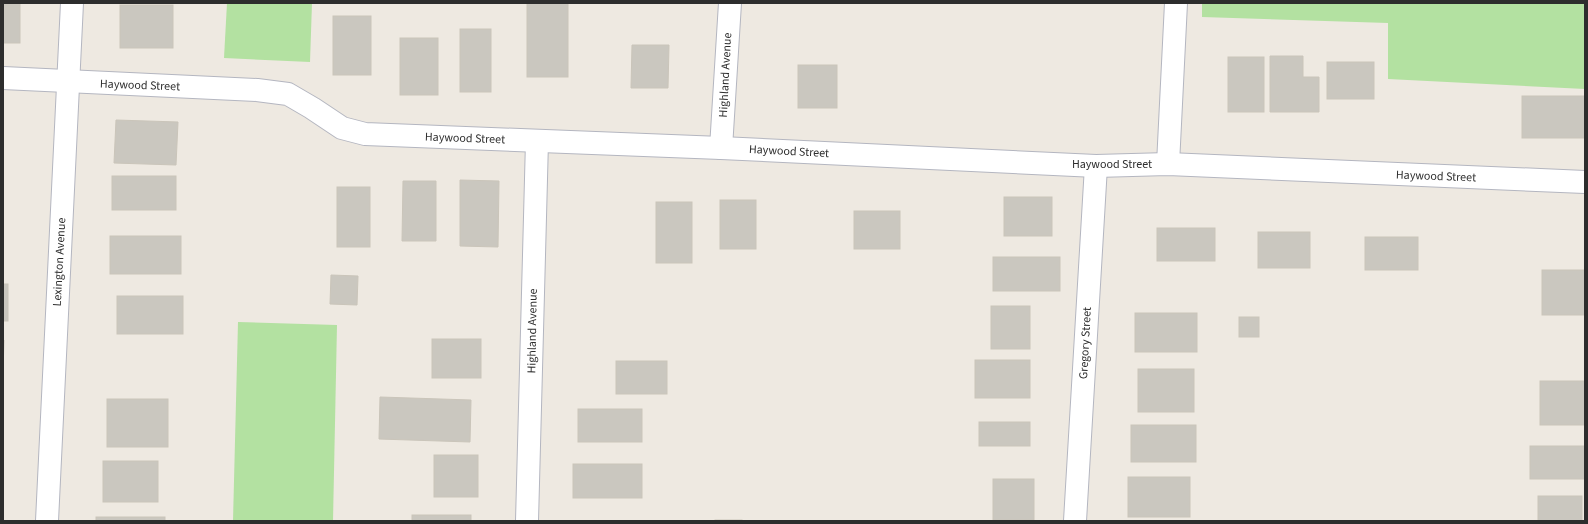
<svg xmlns="http://www.w3.org/2000/svg" width="1588" height="524" font-family="'Source Sans 3',sans-serif">
  <rect width="100%" height="100%" fill="#eee9e1"/>
  <g fill="#b3e1a1">
    <path d="M 227,3 L 312,3 L 310,62 L 224,58 Z"/>
    <path d="M 1202,3 L 1585,3 L 1585,89 L 1388,79 L 1388,23 L 1202,17 Z"/>
    <path d="M 238,322 L 337,325 L 333,521 L 233,521 Z"/>
  </g>
  <g fill="#cac7bf" stroke="#cac5ba">
    <rect x="3" y="3" width="17" height="40"/>
    <rect x="527" y="3" width="41" height="74"/>
    <rect x="120" y="5" width="53" height="43"/>
    <rect x="333" y="16" width="38" height="59"/>
    <rect x="460" y="29" width="31" height="63"/>
    <rect x="400" y="38" width="38" height="57"/>
    <path d="M 632,45 L 669,45 L 668,88 L 631,88 Z"/>
    <path d="M 1270,56 L 1303,56 L 1303,77 L 1319,77 L 1319,112 L 1270,112 Z"/>
    <rect x="1228" y="57" width="36" height="55"/>
    <rect x="1327" y="62" width="47" height="37"/>
    <rect x="798" y="65" width="39" height="43"/>
    <rect x="1522" y="96" width="63" height="42"/>
    <path d="M 116,120 L 178,122 L 176,165 L 114,163 Z"/>
    <rect x="112" y="176" width="64" height="34"/>
    <path d="M 460,180 L 499,181 L 498,247 L 460,246 Z"/>
    <path d="M 403,181 L 436,181 L 436,241 L 402,241 Z"/>
    <rect x="337" y="187" width="33" height="60"/>
    <rect x="1004" y="197" width="48" height="39"/>
    <rect x="720" y="200" width="36" height="49"/>
    <rect x="656" y="202" width="36" height="61"/>
    <rect x="854" y="211" width="46" height="38"/>
    <rect x="1157" y="228" width="58" height="33"/>
    <rect x="1258" y="232" width="52" height="36"/>
    <rect x="110" y="236" width="71" height="38"/>
    <rect x="1365" y="237" width="53" height="33"/>
    <rect x="993" y="257" width="67" height="34"/>
    <rect x="1542" y="270" width="43" height="45"/>
    <path d="M 331,275 L 358,276 L 357,305 L 330,304 Z"/>
    <rect x="3" y="284" width="5" height="37"/>
    <rect x="117" y="296" width="66" height="38"/>
    <rect x="991" y="306" width="39" height="43"/>
    <rect x="1135" y="313" width="62" height="39"/>
    <rect x="1239" y="317" width="20" height="20"/>
    <rect x="432" y="339" width="49" height="39"/>
    <path d="M 3,340 L 4,340 L 3,371 Z"/>
    <rect x="975" y="360" width="55" height="38"/>
    <rect x="616" y="361" width="51" height="33"/>
    <rect x="1138" y="369" width="56" height="43"/>
    <rect x="1540" y="381" width="45" height="44"/>
    <path d="M 380,397 L 471,400 L 470,442 L 379,439 Z"/>
    <rect x="107" y="399" width="61" height="48"/>
    <rect x="578" y="409" width="64" height="33"/>
    <rect x="979" y="422" width="51" height="24"/>
    <rect x="1131" y="425" width="65" height="37"/>
    <rect x="1530" y="446" width="55" height="33"/>
    <rect x="434" y="455" width="44" height="42"/>
    <rect x="103" y="461" width="55" height="41"/>
    <rect x="573" y="464" width="69" height="34"/>
    <rect x="1128" y="477" width="62" height="40"/>
    <rect x="993" y="479" width="41" height="41"/>
    <rect x="1538" y="496" width="44" height="25"/>
    <rect x="412" y="515" width="59" height="6"/>
    <rect x="96" y="517" width="69" height="4"/>
    <rect x="715" y="520" width="27" height="1"/>
  </g>
  <g fill="none" stroke-linecap="round" stroke-linejoin="round">
    <g stroke="#b4b6c0" stroke-width="24">
      <g id="minor">
        <path d="M 3,78 L 257,90 L 288,94 L 312,108 L 342,128 L 365,134 L 721,148 L 1096,166 L 1168,164 L 1585,182"/>
        <path d="M 721,148 L 730,3"/>
        <path d="M 1168,164 L 1176,3"/>
        <path d="M 47,521 L 72,3"/>
        <path d="M 527,521 L 537,141"/>
        <path d="M 1075,521 L 1096,166"/>
      </g>
    </g>
    <use href="#minor" stroke="#fff" stroke-width="22"/>
  </g>
  <g text-anchor="middle" stroke-width="4" stroke-linejoin="round" paint-order="stroke">
    <g font-size="12" fill="#2d2d2d" stroke="#fff">
      <text transform="translate(725 75) rotate(-87)" y="4">Highland Avenue</text>
      <text transform="translate(140 85) rotate(2)" y="4">Haywood Street</text>
      <text transform="translate(465 138) rotate(2)" y="4">Haywood Street</text>
      <text transform="translate(789 151) rotate(3)" y="4">Haywood Street</text>
      <text x="1112" y="168">Haywood Street</text>
      <text transform="translate(1436 176) rotate(2)" y="4">Haywood Street</text>
      <text transform="translate(59 262) rotate(-87)" y="4">Lexington Avenue</text>
      <text transform="translate(532 331) rotate(-89)" y="4">Highland Avenue</text>
      <text transform="translate(1085 343) rotate(-87)" y="4">Gregory Street</text>
    </g>
  </g>
  <rect width="1588" height="524" fill="none" stroke="#2d2d2d" stroke-width="8"/>
</svg>
